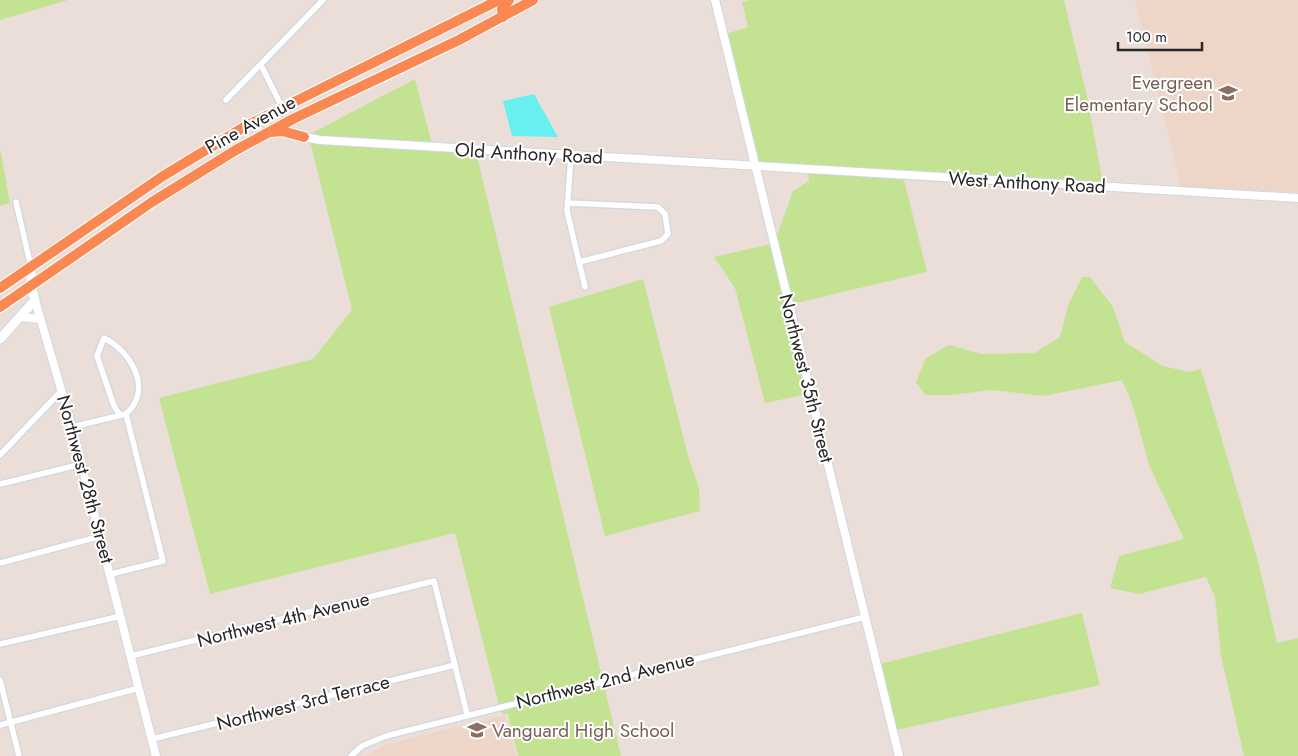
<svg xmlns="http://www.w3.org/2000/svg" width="1298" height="756" font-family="Jost,sans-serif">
  <rect width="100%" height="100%" fill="#ebded8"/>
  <g fill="#edd6c7">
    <path d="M 1135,0 L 1298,0 L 1298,192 L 1181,187 Z"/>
    <path d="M 505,715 L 516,756 L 366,756 L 385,745 Z"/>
  </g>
  <g fill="#c3e393">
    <path d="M 0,0 L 68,0 L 0,20 Z"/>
    <path d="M 750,0 L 1064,0 L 1087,97 L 1103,184 L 758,164 L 726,34 L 748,27 L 742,2 Z"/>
    <path d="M 415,79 L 432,144 L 308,135 Z"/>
    <path d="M 310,141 L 476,152 L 621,756 L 518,756 L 508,714 L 501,713 L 455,533 L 210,594 L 159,398 L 313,359 L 352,310 Z"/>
    <path d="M 0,148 L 10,203 L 0,206 Z"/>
    <path d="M 808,172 L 1104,189 L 1105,192 L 904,180 L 927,272 L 792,304 L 776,238 L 793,191 L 809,181 Z"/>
    <path d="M 771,244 L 808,394 L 765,403 L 735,288 L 714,257 Z"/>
    <path d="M 1082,277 L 1090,277 L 1113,307 L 1125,342 L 1163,366 L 1189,372 L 1201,369 L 1258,561 L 1277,643 L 1298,638 L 1298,756 L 1244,756 L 1221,656 L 1215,597 L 1206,577 L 1139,594 L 1110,588 L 1119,556 L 1184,539 L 1149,465 L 1133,406 L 1122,380 L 1044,396 L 991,390 L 951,395 L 925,395 L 916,382 L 926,358 L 949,345 L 982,354 L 1034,353 L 1060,337 L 1068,305 Z"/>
    <path d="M 643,279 L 688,456 L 699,488 L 700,511 L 605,536 L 549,307 Z"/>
    <path d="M 1082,613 L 1100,685 L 896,730 L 880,664 Z"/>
  </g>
  <path fill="#68f0f0" d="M 534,94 L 558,137 L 512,136 L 503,101 Z"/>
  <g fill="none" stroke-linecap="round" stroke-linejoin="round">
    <g stroke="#ced7e1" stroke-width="8">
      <g id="minor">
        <path d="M 261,65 L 282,107"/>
        <path d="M 226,100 L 323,0"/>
        <path d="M 16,202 L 31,267"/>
        <path d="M 568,203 L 658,207 L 665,214 L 668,234 L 661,241 L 579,262 L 567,211 L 571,155"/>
        <path d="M 579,262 L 585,287"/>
        <path d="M 120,415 L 114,406 L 97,356 L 104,338 C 132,352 153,390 126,414"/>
        <path d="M 72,427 L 126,414 L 163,561 L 111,574"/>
        <path d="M 0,455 L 62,390"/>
        <path d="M 0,484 L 82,464"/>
        <path d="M 0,563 L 101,536"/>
        <path d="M 0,644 L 121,616"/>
        <path d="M 131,656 L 434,581 L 467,714"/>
        <path d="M 0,680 L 19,756"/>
        <path d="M 0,725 L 139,688"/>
        <path d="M 152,739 L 455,665"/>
        <path d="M 351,756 L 362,746 L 386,736 L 865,617"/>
      </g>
    </g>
    <g stroke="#ced7e1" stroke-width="10">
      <g id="tertiary">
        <path d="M 715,0 L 899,756"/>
        <path d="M 304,137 L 320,140 L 1298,198"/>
        <path d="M 35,300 L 72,427 L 156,756"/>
        <path d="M 21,317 L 40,319"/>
      </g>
    </g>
    <g stroke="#ced7e1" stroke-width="11">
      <path id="secondary" d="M 0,339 L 35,300 L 31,286 L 31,267"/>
    </g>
    <g stroke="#fff" stroke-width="12">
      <g id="trunk">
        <path d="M 503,17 L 502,9 L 509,0"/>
        <path d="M 271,132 L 282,131 L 304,137"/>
        <path d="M 0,288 L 163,176 L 244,127 L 499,0"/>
        <path d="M 0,307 L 152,202 L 236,150 L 295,118 L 459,40 L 533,0"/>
      </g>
    </g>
    <use href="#minor" stroke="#fff" stroke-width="5.5"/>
    <use href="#tertiary" stroke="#fff" stroke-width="8"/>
    <use href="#secondary" stroke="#fff" stroke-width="9"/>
    <use href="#trunk" stroke="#f98852" stroke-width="10"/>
  </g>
  <defs>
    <g id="school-bare" transform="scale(1.5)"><path d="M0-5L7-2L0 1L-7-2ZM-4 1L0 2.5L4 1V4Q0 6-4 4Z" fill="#8d6e63" stroke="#fff" stroke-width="2.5" paint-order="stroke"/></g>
  </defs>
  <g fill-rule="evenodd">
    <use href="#school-bare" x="1228" y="93"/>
    <use href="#school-bare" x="477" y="730"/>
  </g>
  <g text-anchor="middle" stroke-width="4" stroke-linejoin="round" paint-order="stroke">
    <g font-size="19" fill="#785e54" stroke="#fff" text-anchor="end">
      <text x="1213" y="89">Evergreen<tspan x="1213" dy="22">Elementary School</tspan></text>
      <text x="492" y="737" text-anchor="start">Vanguard High School</text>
    </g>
    <g font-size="19" fill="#272727" stroke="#fff">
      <text transform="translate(250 124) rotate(-29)" y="7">Pine Avenue</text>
      <text transform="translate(529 153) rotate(3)" y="7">Old Anthony Road</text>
      <text transform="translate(1027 182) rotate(3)" y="7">West Anthony Road</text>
      <text transform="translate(807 378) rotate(76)" y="7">Northwest 35th Street</text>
      <text transform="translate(86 479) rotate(75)" y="7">Northwest 28th Street</text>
      <text transform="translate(283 619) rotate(-14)" y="7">Northwest 4th Avenue</text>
      <text transform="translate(605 680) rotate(-14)" y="7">Northwest 2nd Avenue</text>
      <text transform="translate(303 702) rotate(-14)" y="7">Northwest 3rd Terrace</text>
    </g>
  </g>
  <path d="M1118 42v8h84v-8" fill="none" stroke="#272727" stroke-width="2.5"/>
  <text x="1126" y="42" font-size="15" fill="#272727" stroke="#ffffff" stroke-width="4" paint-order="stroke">100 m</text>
</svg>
